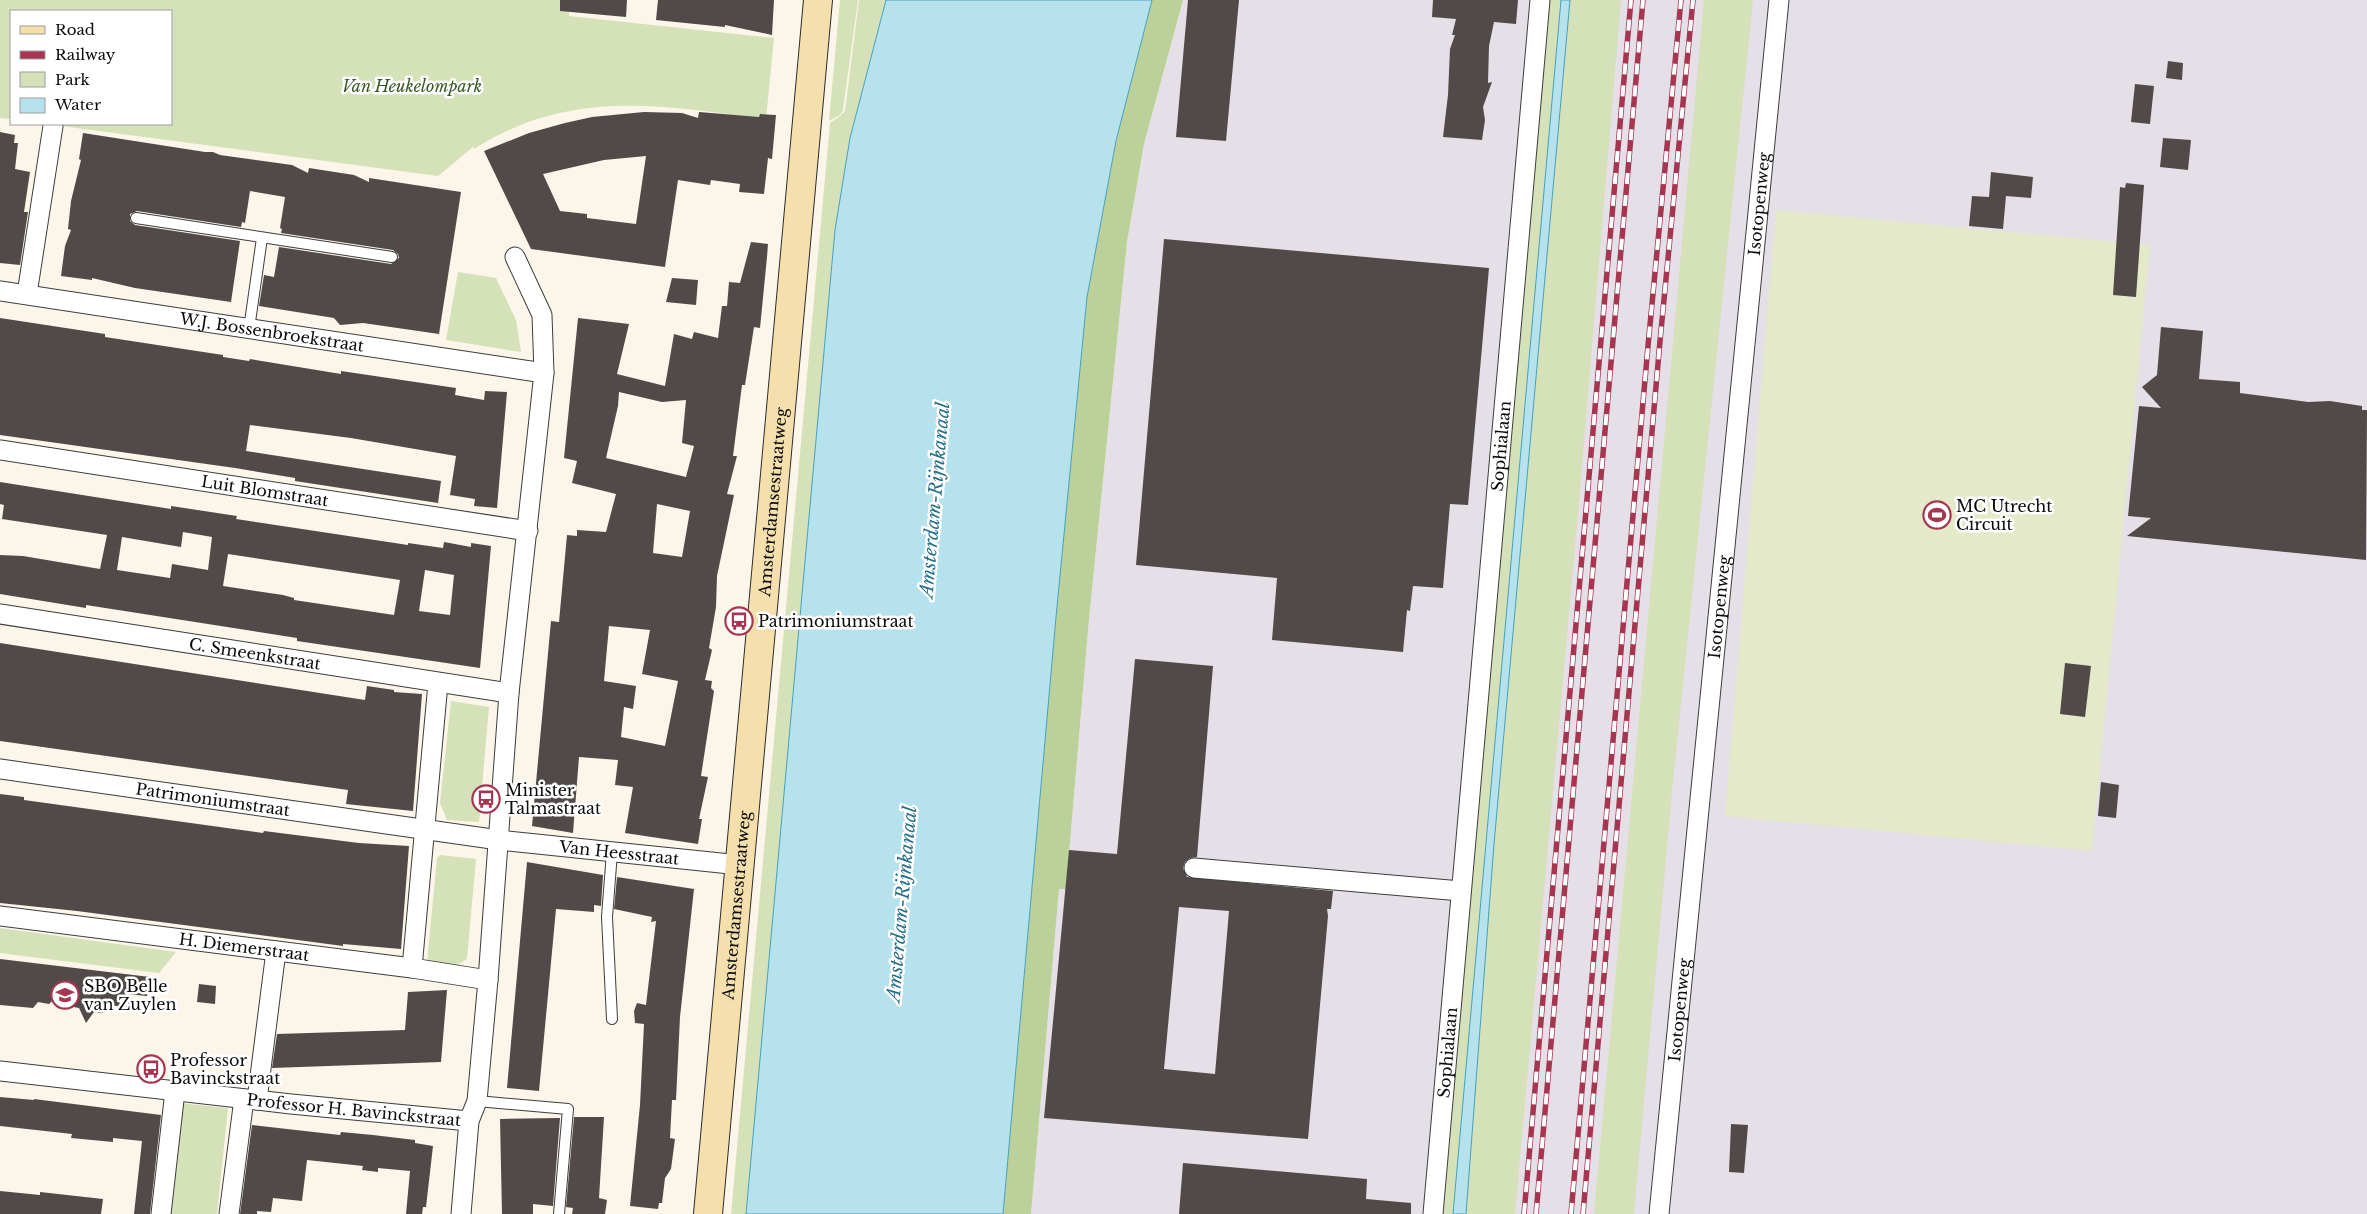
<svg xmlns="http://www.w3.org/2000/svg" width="2367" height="1214" font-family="'Libre Baskerville',serif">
  <rect width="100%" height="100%" fill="#fcf5e9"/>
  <path fill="#e5dfe8" d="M 1183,0 L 2367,0 L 2367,1214 L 1031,1214 L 1059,888 L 1066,889 L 1089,619 L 1127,242 L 1144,144 Z"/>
  <g fill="#d5e1b8">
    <path d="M 0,0 L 569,0 L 569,16 L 774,38 L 766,119 C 661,105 570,88 474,149 L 473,147 L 438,176 L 46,124 L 171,124 L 171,11 L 11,11 L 11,119 L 0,118 Z"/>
    <path d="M 840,0 L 858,0 L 843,110 L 840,115 L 829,121 Z"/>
    <path d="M 859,0 L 886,0 L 850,138 L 835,230 L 746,1214 L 731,1214 L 830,123 L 839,117 L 845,111 Z"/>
    <path d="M 1550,0 L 1621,0 L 1578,513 L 1515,1214 L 1443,1214 Z"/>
    <path d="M 1704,0 L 1753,0 L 1672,791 L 1634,1214 L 1594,1214 Z"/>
    <path d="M 458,272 L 496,278 L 516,320 L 521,352 L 446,340 Z"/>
    <path d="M 451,701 L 489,707 L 479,822 L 447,820 L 440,803 Z"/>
    <path d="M 440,855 L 476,859 L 467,959 L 454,967 L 427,963 L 437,858 Z"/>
    <path d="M 0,928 L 176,952 L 159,973 L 0,953 Z"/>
    <path d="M 178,1103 L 228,1108 L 217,1214 L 168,1214 Z"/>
  </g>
  <path fill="#bcd09a" d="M 1152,0 L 1183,0 L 1144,144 L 1127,242 L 1089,619 L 1066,889 L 1059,889 L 1031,1214 L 1003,1214 L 1056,617 L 1087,297 L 1116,141 Z"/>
  <path fill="#e4eac9" d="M 1776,210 L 2150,245 L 2092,851 L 1725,816 Z"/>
  <g fill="#b5e2ed" stroke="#46a0ba">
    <path d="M 886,0 L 1152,0 L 1116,141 L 1087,297 L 1056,617 L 1003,1214 L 746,1214 L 835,230 L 850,138 Z"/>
    <path d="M 1561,0 L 1570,0 L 1494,844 L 1466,1214 L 1453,1214 Z"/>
  </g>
  <g fill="#514a48" fill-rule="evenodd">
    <path d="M 560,0 L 627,0 L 626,17 L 560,11 Z"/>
    <path d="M 658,0 L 774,0 L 772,35 L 725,25 L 725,27 L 656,20 Z"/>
    <path d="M 1188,0 L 1239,0 L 1226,141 L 1176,137 Z"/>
    <path d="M 1433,0 L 1518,0 L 1516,24 L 1494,22 L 1489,46 L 1488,83 L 1492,82 L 1483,107 L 1485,120 L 1482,140 L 1443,137 L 1448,95 L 1450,49 L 1455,35 L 1452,35 L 1456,19 L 1432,17 Z"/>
    <path d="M 2168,61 L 2183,63 L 2182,80 L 2166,78 Z"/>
    <path d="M 2135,84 L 2154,86 L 2150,124 L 2131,122 Z"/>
    <path d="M 644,112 L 682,113 L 698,118 L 699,112 L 759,117 L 760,114 L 776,115 L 772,159 L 768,158 L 764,194 L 739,192 L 740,184 L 711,180 L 710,185 L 678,180 L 665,267 L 531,249 L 484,151 L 529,133 L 565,123 L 592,117 ZM 646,156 L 636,224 L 587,218 L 587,214 L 560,211 L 543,174 L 604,160 Z"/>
    <path d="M 0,132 L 15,135 L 14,143 L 18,143 L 15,169 L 30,172 L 24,212 L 28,212 L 20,265 L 0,263 Z"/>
    <path d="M 83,133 L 205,152 L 213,152 L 220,155 L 292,165 L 308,173 L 309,168 L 354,175 L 369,182 L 369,178 L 461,192 L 439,334 L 363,323 L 340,325 L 334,318 L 259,306 L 264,275 L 274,277 L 279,247 L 391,264 L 399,258 L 398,254 L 393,250 L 281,233 L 282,229 L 280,228 L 285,197 L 250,191 L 245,223 L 242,222 L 241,227 L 137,211 L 130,214 L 130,221 L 135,225 L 240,241 L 231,302 L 135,288 L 92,278 L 92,280 L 61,276 L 65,246 L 71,230 L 68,229 L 71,201 L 81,160 L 79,159 Z"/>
    <path d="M 2163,138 L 2191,140 L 2188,170 L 2160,167 Z"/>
    <path d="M 1991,172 L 2033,177 L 2031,198 L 2006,196 L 2003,229 L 1969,226 L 1972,196 L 1989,197 Z"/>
    <path d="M 2126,183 L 2144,185 L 2136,297 L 2113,295 L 2120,187 L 2125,188 Z"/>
    <path d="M 1164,239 L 1489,268 L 1468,505 L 1450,504 L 1443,588 L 1413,586 L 1410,611 L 1407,610 L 1403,652 L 1272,640 L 1277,578 L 1136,565 Z"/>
    <path d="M 751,242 L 768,244 L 767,257 L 760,328 L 754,327 L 745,385 L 742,385 L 733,456 L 737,456 L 727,494 L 734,495 L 717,576 L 716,607 L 709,648 L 712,650 L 705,680 L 712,681 L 711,688 L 714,691 L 701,776 L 708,777 L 699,819 L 702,819 L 698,844 L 625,833 L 633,787 L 615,785 L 618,760 L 579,757 L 573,833 L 532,826 L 551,621 L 559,622 L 567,535 L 577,536 L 577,530 L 606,532 L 616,494 L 572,483 L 577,461 L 564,458 L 578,318 L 629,324 L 617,374 L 665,386 L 674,334 L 692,339 L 694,332 L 718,338 L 722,306 L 727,306 L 729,282 L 740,283 ZM 619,392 L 662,402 L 686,400 L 682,443 L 694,446 L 686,477 L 606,458 L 618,406 ZM 657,504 L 690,511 L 682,557 L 653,553 ZM 609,626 L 650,630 L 642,674 L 678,681 L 665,746 L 621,737 L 624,707 L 633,709 L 636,686 L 604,681 Z"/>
    <path d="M 672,278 L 698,280 L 696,305 L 666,302 Z"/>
    <path d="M 0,318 L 105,334 L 105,337 L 223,355 L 223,357 L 249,361 L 250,359 L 341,374 L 341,371 L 456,388 L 455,395 L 484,400 L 485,391 L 507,392 L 497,508 L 474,506 L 475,499 L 450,495 L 456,456 L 351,438 L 250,425 L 246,451 L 441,481 L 438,503 L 295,481 L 295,478 L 235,468 L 0,435 Z"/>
    <path d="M 2161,327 L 2203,331 L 2199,379 L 2240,382 L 2240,393 L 2308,402 L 2330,401 L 2362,406 L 2362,410 L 2367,410 L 2366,560 L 2127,536 L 2151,518 L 2128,516 L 2139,406 L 2161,408 L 2142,387 L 2157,375 Z"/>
    <path d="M 0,482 L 171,509 L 171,506 L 237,516 L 236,519 L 408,545 L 408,543 L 443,548 L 444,542 L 471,547 L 471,543 L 491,546 L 480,668 L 297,641 L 297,638 L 86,605 L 86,608 L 0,594 L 0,555 L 23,556 L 100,569 L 107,535 L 2,519 L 4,505 L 0,504 ZM 183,532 L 212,537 L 208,570 L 172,564 L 170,578 L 117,570 L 122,537 L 181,547 ZM 228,554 L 400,580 L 394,615 L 294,600 L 294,598 L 283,595 L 223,586 ZM 425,570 L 454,575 L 450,615 L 419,611 Z"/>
    <path d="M 0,643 L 365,700 L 367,686 L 394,690 L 394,692 L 422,694 L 413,811 L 346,804 L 348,790 L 0,741 Z"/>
    <path d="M 1135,659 L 1213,666 L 1197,857 L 1190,858 L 1185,862 L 1183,868 L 1187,877 L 1333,891 L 1331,909 L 1327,909 L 1328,916 L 1308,1139 L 1044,1118 L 1069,850 L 1117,854 ZM 1179,907 L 1229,911 L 1215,1074 L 1164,1069 Z"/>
    <path d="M 2065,663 L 2091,666 L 2085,717 L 2060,714 Z"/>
    <path d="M 2101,782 L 2119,785 L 2116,818 L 2098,816 Z"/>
    <path d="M 0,794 L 24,797 L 24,800 L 263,833 L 264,831 L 359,843 L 409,846 L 401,949 L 343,944 L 343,946 L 77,911 L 0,903 Z"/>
    <path d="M 527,862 L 603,875 L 601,906 L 594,905 L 594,912 L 556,909 L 539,1091 L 507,1088 Z"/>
    <path d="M 617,877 L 694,889 L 680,1017 L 676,1100 L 672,1100 L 670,1138 L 675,1139 L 671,1169 L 665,1178 L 662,1203 L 659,1203 L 658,1209 L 630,1206 L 640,1105 L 644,1024 L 635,1023 L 634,1011 L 637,1003 L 646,1005 L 656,921 L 651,922 L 652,917 L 614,909 Z"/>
    <path d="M 0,959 L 150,977 L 147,996 L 126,994 L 134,1008 L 108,1005 L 103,1013 L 94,1012 L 86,1023 L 79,1008 L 74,1007 L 71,1001 L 54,999 L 49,1004 L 38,1002 L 33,1008 L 0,1005 Z"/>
    <path d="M 199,984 L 216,986 L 215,1004 L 197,1002 Z"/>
    <path d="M 447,990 L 441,1062 L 272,1068 L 277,1034 L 405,1030 L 408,992 Z"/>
    <path d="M 0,1097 L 34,1100 L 34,1099 L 161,1115 L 150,1214 L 134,1214 L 142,1141 L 113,1138 L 113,1142 L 71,1138 L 72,1134 L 0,1126 Z"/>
    <path d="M 574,1117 L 604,1117 L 599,1198 L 607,1200 L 605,1214 L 572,1214 L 573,1208 L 566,1207 Z"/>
    <path d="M 560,1118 L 553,1206 L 533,1204 L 533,1214 L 502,1214 L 500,1119 Z"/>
    <path d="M 1731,1124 L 1748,1125 L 1744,1173 L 1729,1172 Z"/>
    <path d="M 252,1125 L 340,1135 L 341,1132 L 373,1135 L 415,1140 L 415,1143 L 433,1146 L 426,1207 L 423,1207 L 422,1214 L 406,1214 L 410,1171 L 378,1168 L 378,1172 L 362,1170 L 363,1166 L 307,1160 L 302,1201 L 273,1198 L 271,1212 L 257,1211 L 257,1214 L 240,1214 Z"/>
    <path d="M 1183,1163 L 1367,1179 L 1366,1199 L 1411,1203 L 1411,1214 L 1179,1214 Z"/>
    <path d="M 0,1191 L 40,1195 L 40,1192 L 103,1199 L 101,1214 L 0,1214 Z"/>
  </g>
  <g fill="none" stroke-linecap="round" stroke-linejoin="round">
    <g stroke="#3d3d3d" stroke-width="12">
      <g id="lane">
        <path d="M 136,218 L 392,257"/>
        <path d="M 249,329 L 262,238"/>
        <path d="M 612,1019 L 607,917 L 612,852"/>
        <path d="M 477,1101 L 568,1109 L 559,1214"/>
      </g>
    </g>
    <g stroke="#3d3d3d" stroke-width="21">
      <g id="street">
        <path id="s1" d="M 0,291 L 544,373"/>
        <path d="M 27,294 L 53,126"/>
        <path id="s2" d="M 0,450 L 528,531"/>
        <path id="s3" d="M 0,614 L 509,693"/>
        <path id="s4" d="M 0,769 L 499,840 L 740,865"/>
        <path d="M 1194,868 L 1461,891"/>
        <path id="s5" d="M 0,916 L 412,968 L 488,980"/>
        <path d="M 412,968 L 438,683"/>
        <path id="s6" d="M 0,1071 L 291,1104 L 469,1121"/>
        <path d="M 257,1100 L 276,951"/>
        <path d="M 161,1214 L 175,1091"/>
        <path d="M 229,1214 L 244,1099"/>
        <path d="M 461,1214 L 469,1121 L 477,1101 L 488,980 L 509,693 L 544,373 L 542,315 L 515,257"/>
        <path id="s7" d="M 1433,1214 L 1540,0"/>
        <path id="s8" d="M 1659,1214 L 1779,0"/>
      </g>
    </g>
    <g stroke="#2c2c2c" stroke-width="30">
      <g id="secondary">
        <path id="s9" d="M 708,1214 L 818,0"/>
      </g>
    </g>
    <use href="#lane" stroke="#fff" stroke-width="10"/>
    <use href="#street" stroke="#fff" stroke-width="19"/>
    <use href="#secondary" stroke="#f4dfad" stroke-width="28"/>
    <g stroke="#a6354f" stroke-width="5.5">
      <g id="rail">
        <path d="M 1524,1214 L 1631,0"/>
        <path d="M 1536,1214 L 1643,0"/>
        <path d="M 1571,1214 L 1648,346 L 1681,0"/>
        <path d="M 1583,1214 L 1660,341 L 1693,0"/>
      </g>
    </g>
    <use href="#rail" stroke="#fff" stroke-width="4" stroke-dasharray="11" stroke-linecap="butt"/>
  </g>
  <defs>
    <g id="stadium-ring" transform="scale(1.4375)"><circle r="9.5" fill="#fff" stroke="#a6354f" stroke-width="1.5"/><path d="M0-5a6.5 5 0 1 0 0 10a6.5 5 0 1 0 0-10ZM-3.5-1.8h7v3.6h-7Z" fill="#a6354f"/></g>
    <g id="bus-ring" transform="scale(1.4375)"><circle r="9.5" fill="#fff" stroke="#a6354f" stroke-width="1.5"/><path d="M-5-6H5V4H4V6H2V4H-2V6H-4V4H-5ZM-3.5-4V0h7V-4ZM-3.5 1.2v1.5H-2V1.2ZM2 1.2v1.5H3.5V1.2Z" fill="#a6354f"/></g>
    <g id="school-ring" transform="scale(1.4375)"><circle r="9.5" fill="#fff" stroke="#a6354f" stroke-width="1.5"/><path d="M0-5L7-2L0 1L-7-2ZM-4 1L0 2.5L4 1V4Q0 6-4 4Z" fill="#a6354f"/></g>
  </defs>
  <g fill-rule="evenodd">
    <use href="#stadium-ring" x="1937" y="515"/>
    <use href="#bus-ring" x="739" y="621"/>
    <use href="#bus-ring" x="486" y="799"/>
    <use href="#school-ring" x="65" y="995"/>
    <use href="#bus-ring" x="151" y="1069"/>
  </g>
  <g text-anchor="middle" stroke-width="5" stroke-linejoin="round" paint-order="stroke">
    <g font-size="16" font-style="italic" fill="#385724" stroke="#fff">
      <text x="412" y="92">Van Heukelompark</text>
    </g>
    <g font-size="16" fill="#0a0a0a" stroke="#fff">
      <text dy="6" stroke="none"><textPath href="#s8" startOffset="1015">Isotopenweg</textPath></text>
      <text dy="6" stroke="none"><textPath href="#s1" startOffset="275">W.J. Bossenbroekstraat</textPath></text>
      <text dy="6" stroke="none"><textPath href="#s7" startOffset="771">Sophialaan</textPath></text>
      <text dy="6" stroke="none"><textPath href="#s2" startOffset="268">Luit Blomstraat</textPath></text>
      <text dy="6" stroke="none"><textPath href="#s9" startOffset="715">Amsterdamsestraatweg</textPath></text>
      <text dy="6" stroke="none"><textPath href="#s8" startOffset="610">Isotopenweg</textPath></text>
      <text dy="6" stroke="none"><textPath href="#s3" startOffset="258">C. Smeenkstraat</textPath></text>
      <text dy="6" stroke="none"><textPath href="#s4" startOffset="215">Patrimoniumstraat</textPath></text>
      <text dy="6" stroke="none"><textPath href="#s4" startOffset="625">Van Heesstraat</textPath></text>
      <text dy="6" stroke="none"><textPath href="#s9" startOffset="310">Amsterdamsestraatweg</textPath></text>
      <text dy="6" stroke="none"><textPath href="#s5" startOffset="246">H. Diemerstraat</textPath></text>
      <text dy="6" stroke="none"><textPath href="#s8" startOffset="205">Isotopenweg</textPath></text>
      <text dy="6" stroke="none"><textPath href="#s7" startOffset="162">Sophialaan</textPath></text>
      <text dy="6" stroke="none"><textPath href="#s6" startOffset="356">Professor H. Bavinckstraat</textPath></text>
    </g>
    <g font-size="16" fill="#0a0a0a" stroke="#fff" text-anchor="start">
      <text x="1956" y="512">MC Utrecht<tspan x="1956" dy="18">Circuit</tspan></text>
      <text x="758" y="627">Patrimoniumstraat</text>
      <text x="505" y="796">Minister<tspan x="505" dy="18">Talmastraat</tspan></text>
      <text x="84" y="992">SBO Belle<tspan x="84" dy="18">van Zuylen</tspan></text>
      <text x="170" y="1066">Professor<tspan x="170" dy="18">Bavinckstraat</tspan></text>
    </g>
    <g font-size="18" font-style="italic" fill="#256f89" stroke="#fff">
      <text transform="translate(935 500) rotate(-85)" y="6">Amsterdam-Rijnkanaal</text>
      <text transform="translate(902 904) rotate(-85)" y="6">Amsterdam-Rijnkanaal</text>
    </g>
  </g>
  <rect x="10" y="10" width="162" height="115" fill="#ffffff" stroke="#9d9d9d"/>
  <rect x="20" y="26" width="25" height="8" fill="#f4dfad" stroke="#9d9d9d"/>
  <text x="55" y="35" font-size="15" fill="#0a0a0a">Road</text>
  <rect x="20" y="51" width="25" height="8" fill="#a6354f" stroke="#9d9d9d"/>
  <text x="55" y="60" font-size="15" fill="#0a0a0a">Railway</text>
  <rect x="20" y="72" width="25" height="15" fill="#d5e1b8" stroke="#9d9d9d"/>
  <text x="55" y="85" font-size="15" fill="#0a0a0a">Park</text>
  <rect x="20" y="98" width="25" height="15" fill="#b5e2ed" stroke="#9d9d9d"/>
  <text x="55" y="110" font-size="15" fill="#0a0a0a">Water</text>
</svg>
